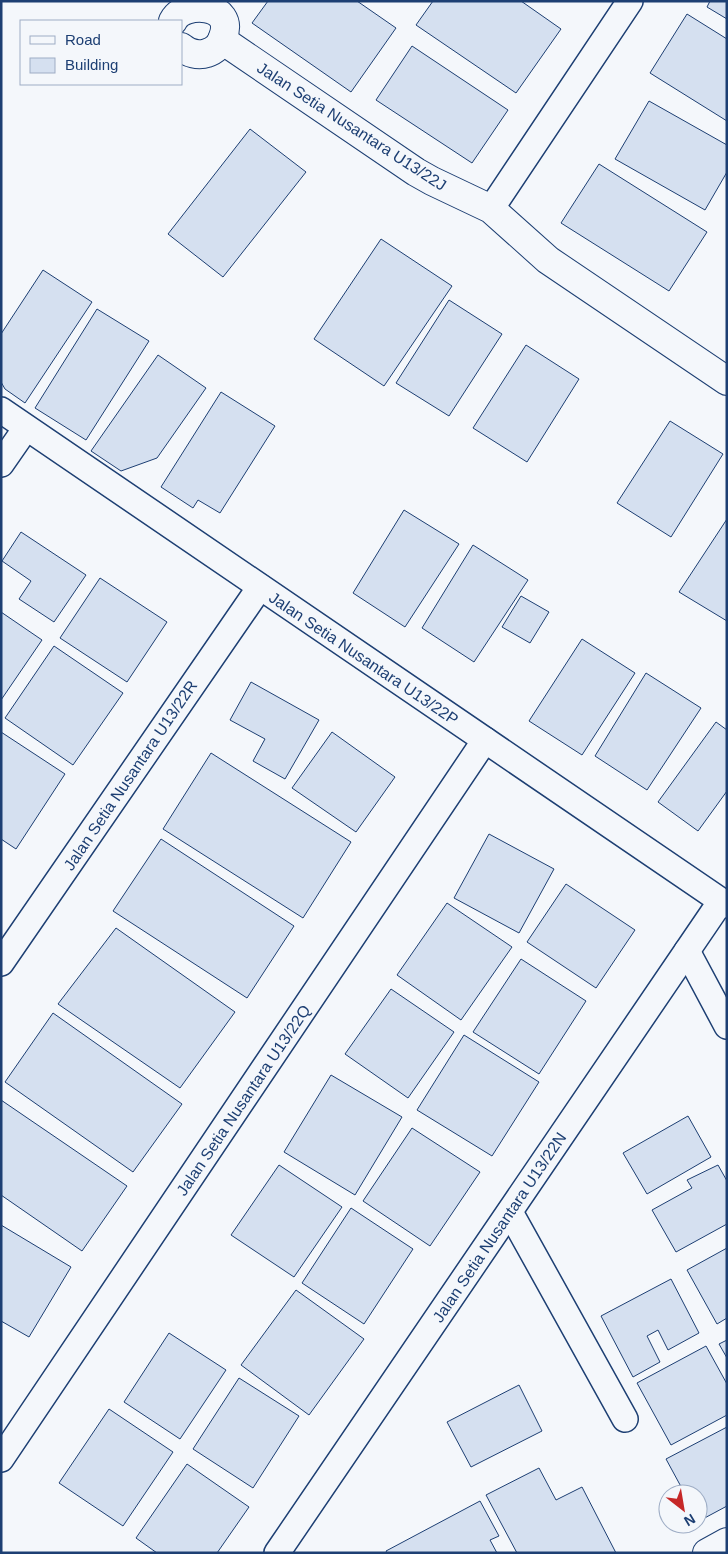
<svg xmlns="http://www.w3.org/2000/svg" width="728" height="1554" font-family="Helvetica,sans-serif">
  <rect width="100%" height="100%" fill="#f4f7fb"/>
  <g fill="#d5e0f0" stroke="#1d3f73">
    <path d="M 268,1 L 357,1 L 396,28 L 351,92 L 252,23 Z"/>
    <path d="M 433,1 L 521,1 L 561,29 L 516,93 L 416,25 Z"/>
    <path d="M 710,1 L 727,1 L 727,19 L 707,7 Z"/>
    <path d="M 687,14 L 727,39 L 727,121 L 650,73 Z"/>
    <path d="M 412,46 L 508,110 L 472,163 L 376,100 Z"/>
    <path d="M 649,101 L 727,145 L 727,172 L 705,210 L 615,159 Z"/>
    <path d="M 250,129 L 306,172 L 223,277 L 168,234 Z"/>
    <path d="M 599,164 L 707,232 L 669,291 L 561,223 Z"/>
    <path d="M 381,239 L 452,286 L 384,386 L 314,339 Z"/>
    <path d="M 43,270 L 92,302 L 25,403 L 5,389 L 1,382 L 1,334 Z"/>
    <path d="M 449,300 L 502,334 L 449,416 L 396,383 Z"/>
    <path d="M 97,309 L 149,341 L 86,440 L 35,408 Z"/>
    <path d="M 526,345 L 579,379 L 527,462 L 473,428 Z"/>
    <path d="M 158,355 L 206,388 L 157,458 L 121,471 L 91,451 Z"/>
    <path d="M 221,392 L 275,426 L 220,513 L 198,500 L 193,508 L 161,487 Z"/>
    <path d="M 670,421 L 723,454 L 671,537 L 617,503 Z"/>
    <path d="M 404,510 L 459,544 L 405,627 L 353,593 Z"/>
    <path d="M 727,519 L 727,621 L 679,592 Z"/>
    <path d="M 21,532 L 86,575 L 54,622 L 19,599 L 31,581 L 2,561 Z"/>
    <path d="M 473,545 L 528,580 L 474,662 L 422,628 Z"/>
    <path d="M 100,578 L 167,622 L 127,682 L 60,638 Z"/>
    <path d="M 521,596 L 549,612 L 530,643 L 502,627 Z"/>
    <path d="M 1,612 L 42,640 L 1,700 Z"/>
    <path d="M 582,639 L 635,673 L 582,755 L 529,721 Z"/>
    <path d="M 54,646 L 123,693 L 73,765 L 5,718 Z"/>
    <path d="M 646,673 L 701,708 L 647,790 L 595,756 Z"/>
    <path d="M 251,682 L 319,720 L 285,779 L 253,761 L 265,739 L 230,720 Z"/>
    <path d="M 716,722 L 727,730 L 727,791 L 698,831 L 658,802 Z"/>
    <path d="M 1,732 L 65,774 L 16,849 L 1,839 Z"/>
    <path d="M 332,732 L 395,777 L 356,832 L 292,788 Z"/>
    <path d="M 211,753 L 351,842 L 303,918 L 163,829 Z"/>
    <path d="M 489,834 L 554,869 L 519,933 L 454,898 Z"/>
    <path d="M 161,839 L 294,926 L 247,998 L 113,911 Z"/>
    <path d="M 566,884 L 635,930 L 596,988 L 527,942 Z"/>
    <path d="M 447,903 L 512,947 L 461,1020 L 397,975 Z"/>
    <path d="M 116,928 L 235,1012 L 180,1088 L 58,1004 Z"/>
    <path d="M 521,959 L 586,1001 L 539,1074 L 473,1032 Z"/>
    <path d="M 391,989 L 454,1032 L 408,1098 L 345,1054 Z"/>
    <path d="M 53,1013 L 182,1104 L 133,1172 L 5,1082 Z"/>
    <path d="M 464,1035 L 539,1082 L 492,1156 L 417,1110 Z"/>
    <path d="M 331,1075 L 402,1117 L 355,1195 L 284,1152 Z"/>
    <path d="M 1,1100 L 127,1186 L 82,1251 L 1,1195 Z"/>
    <path d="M 688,1116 L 711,1157 L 647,1194 L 623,1153 Z"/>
    <path d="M 412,1128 L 480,1172 L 430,1246 L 363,1201 Z"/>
    <path d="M 279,1165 L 342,1207 L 294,1277 L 231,1235 Z"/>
    <path d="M 718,1165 L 727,1181 L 727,1224 L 676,1252 L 652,1210 L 692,1188 L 687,1180 Z"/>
    <path d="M 351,1208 L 413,1249 L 364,1324 L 302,1283 Z"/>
    <path d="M 1,1225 L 71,1267 L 29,1337 L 1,1321 Z"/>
    <path d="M 727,1248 L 727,1318 L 717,1324 L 687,1270 Z"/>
    <path d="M 671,1279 L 699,1333 L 668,1350 L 658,1330 L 647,1336 L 660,1362 L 633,1377 L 601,1316 Z"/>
    <path d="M 296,1290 L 364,1339 L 309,1415 L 241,1365 Z"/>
    <path d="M 169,1333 L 226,1370 L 180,1439 L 124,1402 Z"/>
    <path d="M 727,1340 L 727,1358 L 719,1344 Z"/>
    <path d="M 706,1346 L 727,1384 L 727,1415 L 671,1445 L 637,1383 Z"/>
    <path d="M 239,1378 L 299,1416 L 253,1488 L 193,1449 Z"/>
    <path d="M 519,1385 L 542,1431 L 471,1467 L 447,1422 Z"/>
    <path d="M 109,1409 L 173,1452 L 123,1526 L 59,1483 Z"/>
    <path d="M 727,1427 L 727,1506 L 699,1521 L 698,1519 L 698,1494 L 685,1494 L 666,1459 Z"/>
    <path d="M 187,1464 L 249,1507 L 217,1553 L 157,1553 L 136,1538 Z"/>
    <path d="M 539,1468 L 556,1500 L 582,1487 L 616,1553 L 517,1553 L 486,1495 Z"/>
    <path d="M 480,1501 L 499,1536 L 490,1540 L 497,1553 L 387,1553 L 386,1551 Z"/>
  </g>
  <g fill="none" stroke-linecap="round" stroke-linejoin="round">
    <g stroke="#1d3f73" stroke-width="28">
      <g id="minor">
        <path d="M 491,209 L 630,1"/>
        <path d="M 1,410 L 727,905"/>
        <path d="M 1,464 L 26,428"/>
        <path d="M 687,951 L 727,1026"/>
        <path d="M 1,963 L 260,587"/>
        <path d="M 510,1212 L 625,1419"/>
        <path d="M 1,1459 L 485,740"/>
        <path d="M 277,1553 L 721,901"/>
      </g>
    </g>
    <g stroke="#1d3f73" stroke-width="30">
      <g id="tertiary">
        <path d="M 173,21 C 183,0 236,3 223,37 C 221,45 214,51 207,53 C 198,56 188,53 181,47"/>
        <path d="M 222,40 L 416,172 L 432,181 L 491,209 L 548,260 L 727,381"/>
      </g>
    </g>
    <g stroke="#1d3f73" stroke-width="30">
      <path id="secondary" d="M 707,1553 L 727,1542"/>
    </g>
    <use href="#minor" stroke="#f4f7fb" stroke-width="25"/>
    <use href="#tertiary" stroke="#f4f7fb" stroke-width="28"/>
    <use href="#secondary" stroke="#f4f7fb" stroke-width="28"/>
  </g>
  <g text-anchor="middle" stroke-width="4" stroke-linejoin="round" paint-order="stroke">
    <g font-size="16" fill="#1d3f73" stroke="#f4f7fb">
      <text transform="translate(352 126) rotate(33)" y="6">Jalan Setia Nusantara U13/22J</text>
      <text transform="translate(364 658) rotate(34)" y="6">Jalan Setia Nusantara U13/22P</text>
      <text transform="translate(130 775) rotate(-56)" y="6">Jalan Setia Nusantara U13/22R</text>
      <text transform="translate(243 1100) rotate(-56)" y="6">Jalan Setia Nusantara U13/22Q</text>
      <text transform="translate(499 1227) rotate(-56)" y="6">Jalan Setia Nusantara U13/22N</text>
    </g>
  </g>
  <rect width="728" height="1554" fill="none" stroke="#1d3f73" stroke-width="5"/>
  <rect x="20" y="20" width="162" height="65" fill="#f4f7fb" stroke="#9eadc5"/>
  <rect x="30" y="36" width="25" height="8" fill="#f4f7fb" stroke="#9eadc5"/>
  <text x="65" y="45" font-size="15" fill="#1d3f73">Road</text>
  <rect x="30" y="58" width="25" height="15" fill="#d5e0f0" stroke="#9eadc5"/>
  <text x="65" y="70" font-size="15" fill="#1d3f73">Building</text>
  <g transform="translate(683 1509) rotate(149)"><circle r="24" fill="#f4f7fb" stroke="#9eadc5"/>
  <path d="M0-4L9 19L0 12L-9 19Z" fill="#c62828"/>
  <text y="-8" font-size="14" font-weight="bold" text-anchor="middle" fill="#1d3f73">N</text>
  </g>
</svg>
